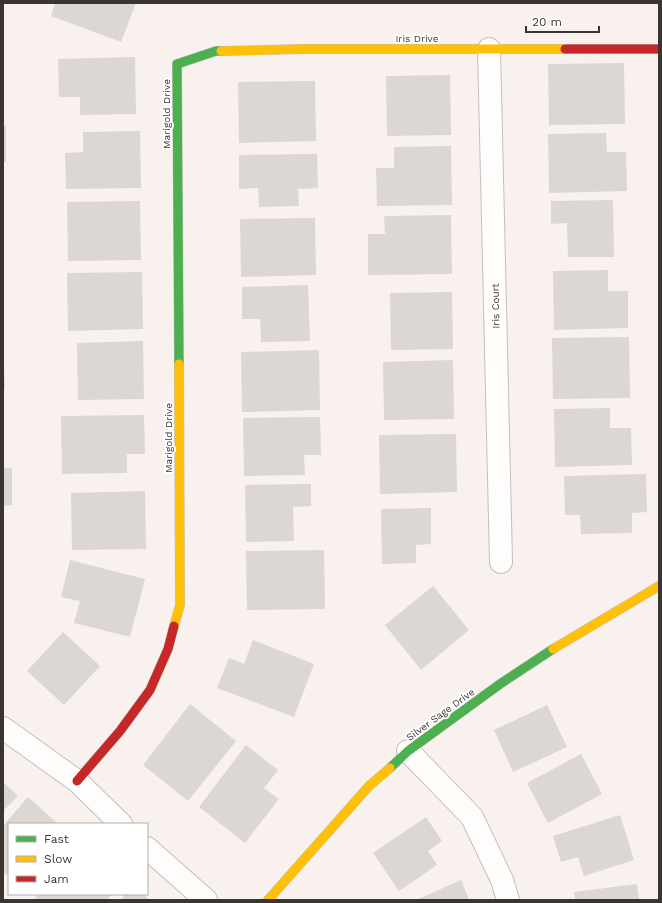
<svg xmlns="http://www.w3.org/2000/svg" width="662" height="903" font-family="'Work Sans',sans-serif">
  <rect width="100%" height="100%" fill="#f9f1ed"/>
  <g fill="#dcd7d3">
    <path d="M 55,3 L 136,3 L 121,42 L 51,16 Z"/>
    <path d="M 135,57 L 136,114 L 80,115 L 80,97 L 59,97 L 58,59 Z"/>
    <path d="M 624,63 L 625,124 L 549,125 L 548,64 Z"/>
    <path d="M 450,75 L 451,135 L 387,136 L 386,76 Z"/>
    <path d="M 315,81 L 316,141 L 239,143 L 238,82 Z"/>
    <path d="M 6,125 L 6,162 L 3,162 L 3,126 Z"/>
    <path d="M 140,131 L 141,188 L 66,189 L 65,153 L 83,152 L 83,132 Z"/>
    <path d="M 606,133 L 607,152 L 626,152 L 627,191 L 549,193 L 548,134 Z"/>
    <path d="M 451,146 L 452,205 L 377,206 L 376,168 L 394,168 L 394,147 Z"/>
    <path d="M 317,154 L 318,188 L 298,189 L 299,206 L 259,207 L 258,188 L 239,189 L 239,155 Z"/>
    <path d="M 613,200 L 614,257 L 568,257 L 567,223 L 551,224 L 551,201 Z"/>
    <path d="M 140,201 L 141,260 L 68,261 L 67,202 Z"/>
    <path d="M 451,215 L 452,274 L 368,275 L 368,234 L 385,234 L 384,216 Z"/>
    <path d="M 315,218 L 316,275 L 241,277 L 240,219 Z"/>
    <path d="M 608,270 L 608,291 L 628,291 L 628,328 L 554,330 L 553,271 Z"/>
    <path d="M 142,272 L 143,329 L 68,331 L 67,273 Z"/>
    <path d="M 308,285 L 310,341 L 261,342 L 260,319 L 242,319 L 242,287 Z"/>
    <path d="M 452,292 L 453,349 L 391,350 L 390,293 Z"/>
    <path d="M 629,337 L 630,398 L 553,399 L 552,338 Z"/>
    <path d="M 143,341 L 144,399 L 78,400 L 77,343 Z"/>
    <path d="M 319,350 L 320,410 L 242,412 L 241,352 Z"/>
    <path d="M 453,360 L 454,419 L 384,420 L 383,362 Z"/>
    <path d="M 3,363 L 4,363 L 5,389 L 3,389 Z"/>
    <path d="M 610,408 L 610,428 L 631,428 L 632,465 L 555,467 L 554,409 Z"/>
    <path d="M 144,415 L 145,454 L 127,454 L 127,473 L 62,474 L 61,416 Z"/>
    <path d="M 320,417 L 321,455 L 304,455 L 305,475 L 244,476 L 243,418 Z"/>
    <path d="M 456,434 L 457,492 L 380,494 L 379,435 Z"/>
    <path d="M 3,468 L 12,468 L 12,505 L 3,506 Z"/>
    <path d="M 646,474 L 647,512 L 632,513 L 632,533 L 581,534 L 580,515 L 565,515 L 564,476 Z"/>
    <path d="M 311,484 L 311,506 L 293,507 L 294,541 L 246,542 L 245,485 Z"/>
    <path d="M 145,491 L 146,549 L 72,550 L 71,493 Z"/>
    <path d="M 431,508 L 431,544 L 416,545 L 416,563 L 382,564 L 381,509 Z"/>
    <path d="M 324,550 L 325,609 L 247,610 L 246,551 Z"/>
    <path d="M 70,560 L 145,579 L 130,637 L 74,623 L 80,601 L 61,597 Z"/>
    <path d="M 433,586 L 469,630 L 421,670 L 385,625 Z"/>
    <path d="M 63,632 L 100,666 L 64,705 L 27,671 Z"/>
    <path d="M 253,640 L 314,664 L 294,717 L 217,688 L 229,658 L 244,664 Z"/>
    <path d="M 190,704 L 236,741 L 188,801 L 143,765 Z"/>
    <path d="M 547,705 L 567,747 L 513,772 L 494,730 Z"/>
    <path d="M 246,745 L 278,770 L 264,788 L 279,799 L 245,843 L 199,807 Z"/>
    <path d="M 581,754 L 602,794 L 548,823 L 527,783 Z"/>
    <path d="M 3,782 L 18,796 L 3,811 Z"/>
    <path d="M 28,797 L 58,824 L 9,824 L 9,877 L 3,872 L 3,826 Z"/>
    <path d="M 620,815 L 634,860 L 584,876 L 578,857 L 561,862 L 553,836 Z"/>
    <path d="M 426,817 L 442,841 L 428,851 L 437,865 L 399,891 L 373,853 Z"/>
    <path d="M 461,880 L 469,900 L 416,900 Z"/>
    <path d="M 637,884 L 639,900 L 575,900 L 574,892 Z"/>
    <path d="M 39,894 L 112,894 L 107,900 L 37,900 L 35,898 Z"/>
    <path d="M 126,894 L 143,894 L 150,900 L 121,900 Z"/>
  </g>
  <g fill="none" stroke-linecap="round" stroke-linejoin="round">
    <g stroke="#c5bfbc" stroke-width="24">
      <g id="street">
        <path d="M 489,49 L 501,562"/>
        <path d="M 3,728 L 77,781 L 121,824"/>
        <path d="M 408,751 L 472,817 L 502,880 L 508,900"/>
        <path d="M 147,848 L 206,900"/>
      </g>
    </g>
    <g stroke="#c5bfbc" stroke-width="10">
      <g id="fast">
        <path d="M 179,364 L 177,64 L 216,51 L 221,51"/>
        <path d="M 390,768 L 408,751 L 500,684 L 553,649"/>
      </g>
    </g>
    <g stroke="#c5bfbc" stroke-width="10">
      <g id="slow">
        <path d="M 221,51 L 303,49 L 565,49"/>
        <path d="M 174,626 L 180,605 L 179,364"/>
        <path d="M 553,649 L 659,586"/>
        <path d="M 268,900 L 369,786 L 390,768"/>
      </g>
    </g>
    <g stroke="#c5bfbc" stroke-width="10">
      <g id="jam">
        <path d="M 565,49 L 659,49"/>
        <path d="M 77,781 L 120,731 L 150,690 L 168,649 L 174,626"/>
      </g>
    </g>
    <use href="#street" stroke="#fefdfc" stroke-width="22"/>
    <use href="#fast" stroke="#4caf50" stroke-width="9"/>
    <use href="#slow" stroke="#ffc107" stroke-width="9"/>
    <use href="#jam" stroke="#c62828" stroke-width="9"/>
  </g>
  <g text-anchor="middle" stroke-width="4" stroke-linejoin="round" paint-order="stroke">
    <g font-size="10" fill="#3b3532" stroke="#fff">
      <text x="417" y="42">Iris Drive</text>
      <text transform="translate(166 114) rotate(-90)" y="4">Marigold Drive</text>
      <text transform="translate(495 306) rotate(-91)" y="4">Iris Court</text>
      <text transform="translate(168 438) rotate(-90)" y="4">Marigold Drive</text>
      <text transform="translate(440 714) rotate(-36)" y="4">Silver Sage Drive</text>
    </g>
  </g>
  <rect width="662" height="903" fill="none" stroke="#3b3532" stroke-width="8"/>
  <rect x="8" y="823" width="140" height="72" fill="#ffffff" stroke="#b1aead"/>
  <rect x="16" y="836" width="20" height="6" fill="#4caf50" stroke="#b1aead"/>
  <text x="44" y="843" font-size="12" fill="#3b3532">Fast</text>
  <rect x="16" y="856" width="20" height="6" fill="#ffc107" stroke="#b1aead"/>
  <text x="44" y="863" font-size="12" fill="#3b3532">Slow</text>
  <rect x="16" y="876" width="20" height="6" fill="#c62828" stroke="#b1aead"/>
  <text x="44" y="883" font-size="12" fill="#3b3532">Jam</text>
  <path d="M526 26v6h73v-6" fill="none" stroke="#3b3532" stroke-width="2"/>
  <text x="532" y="26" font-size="12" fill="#3b3532" stroke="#ffffff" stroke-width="3" paint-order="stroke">20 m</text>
</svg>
